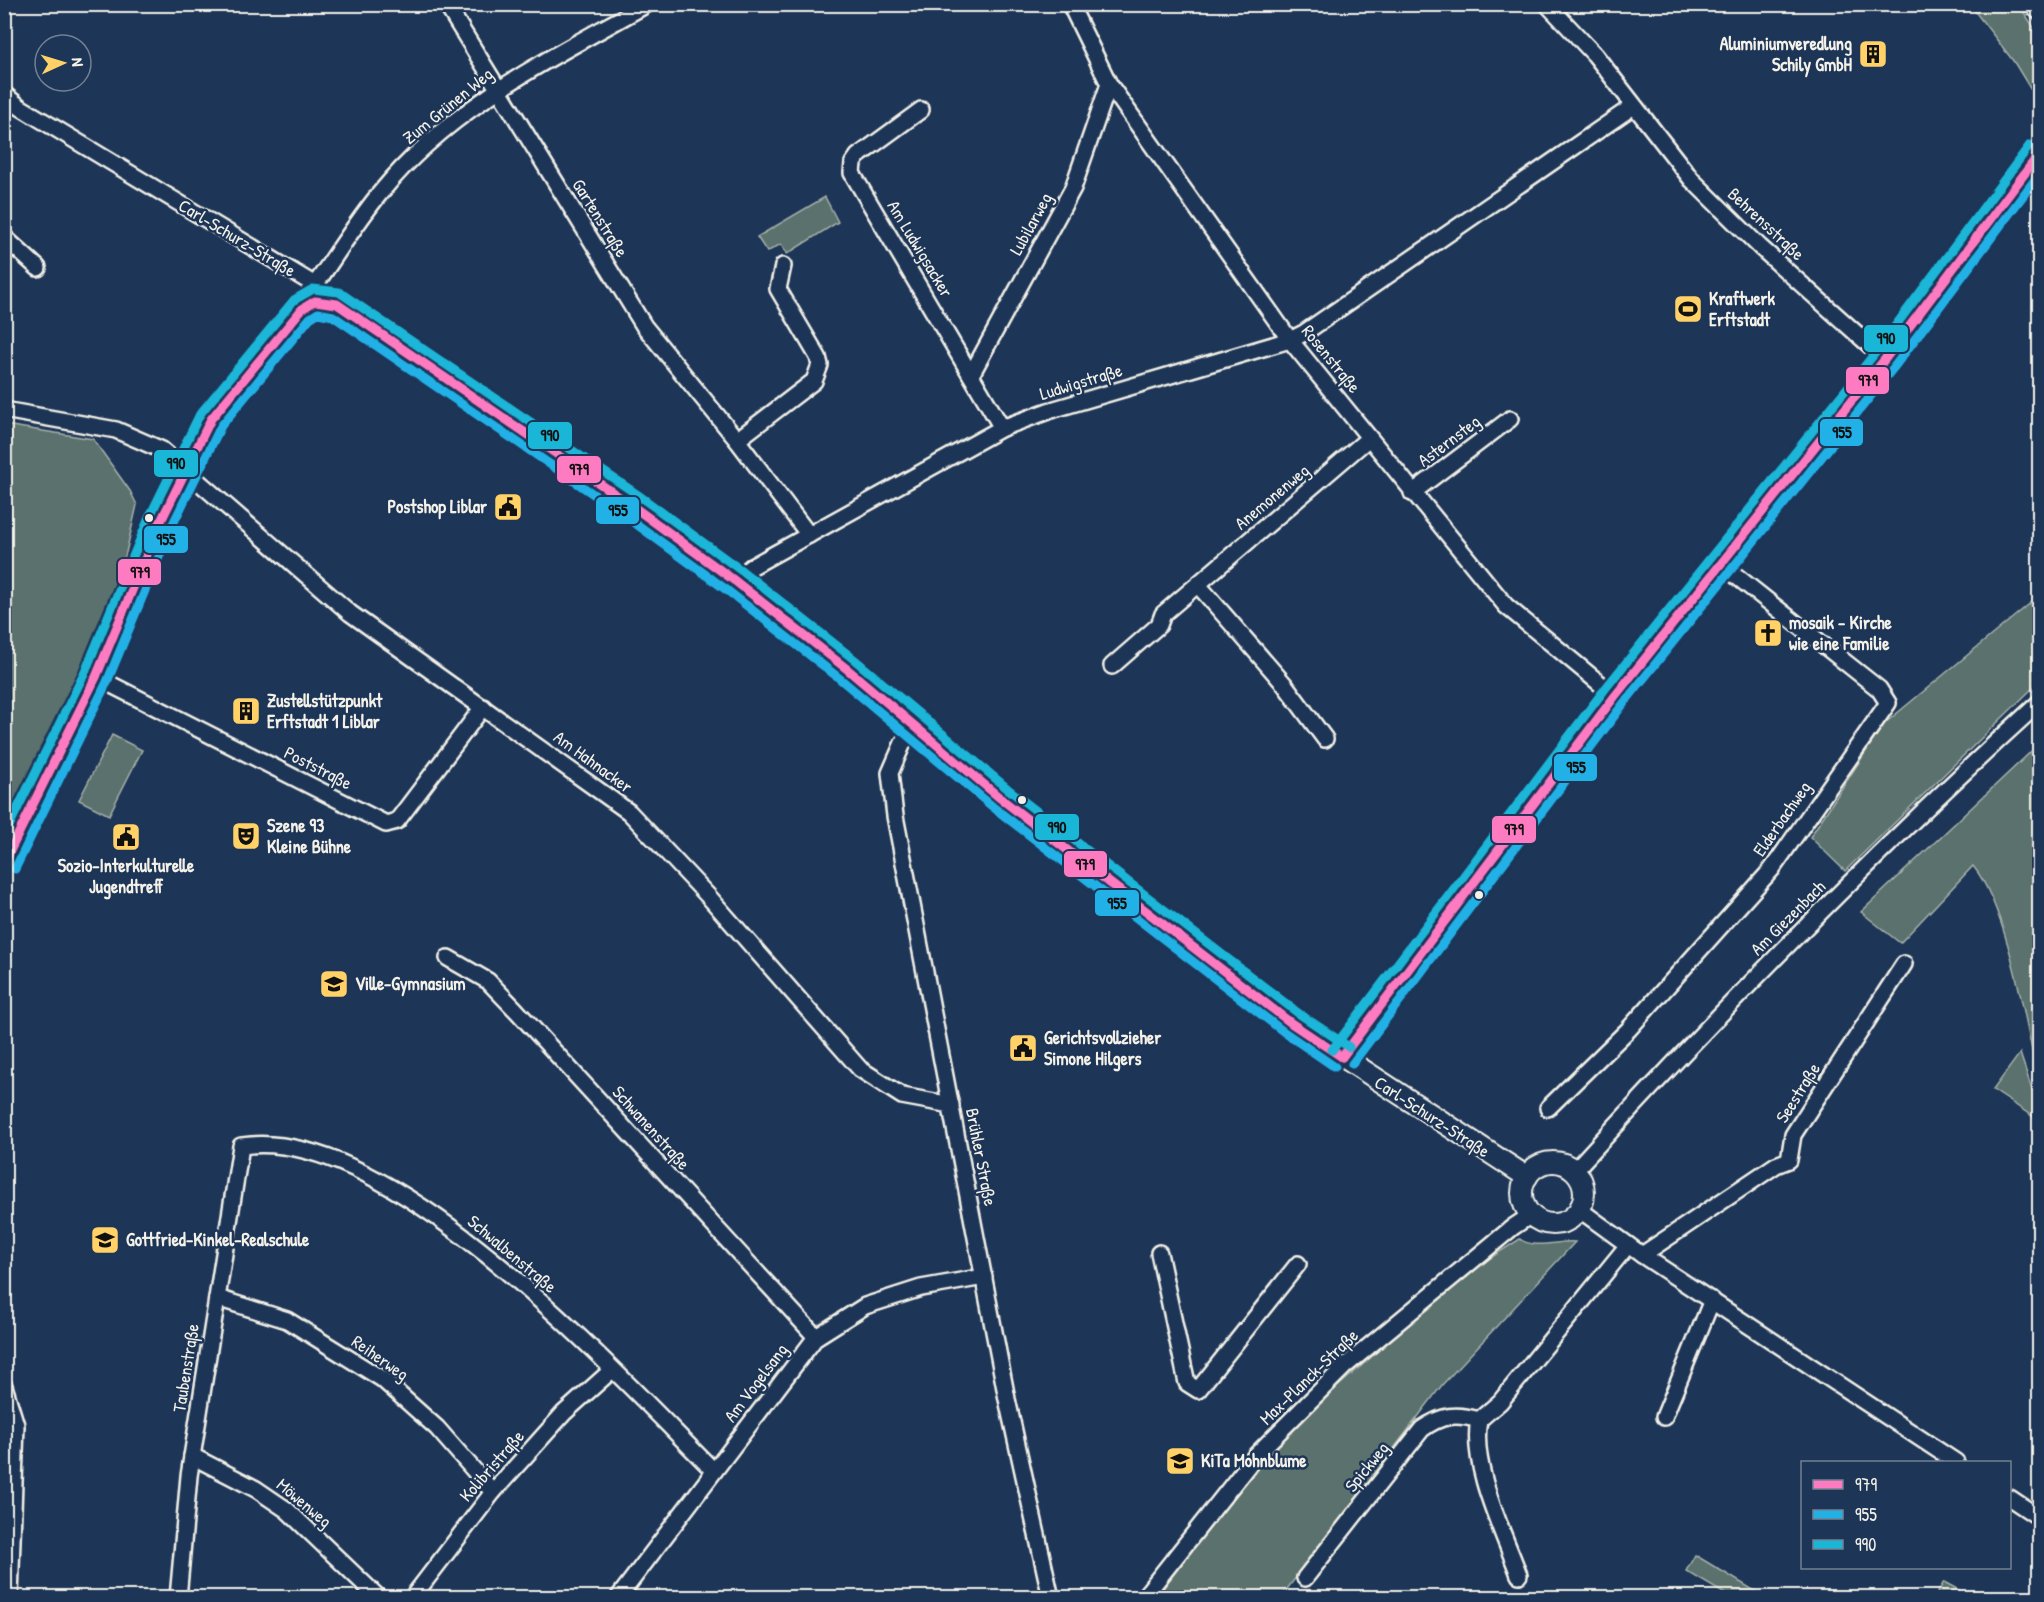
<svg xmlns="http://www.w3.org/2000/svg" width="2044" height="1602" font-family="'Patrick Hand',sans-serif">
  <rect width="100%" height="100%" fill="#1d3557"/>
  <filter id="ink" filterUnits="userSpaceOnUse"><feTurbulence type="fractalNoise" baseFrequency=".0167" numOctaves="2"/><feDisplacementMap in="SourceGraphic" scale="12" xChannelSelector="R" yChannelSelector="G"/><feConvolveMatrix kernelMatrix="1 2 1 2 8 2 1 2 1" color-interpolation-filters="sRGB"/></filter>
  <g filter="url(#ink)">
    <g fill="#5a716d" stroke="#a7b1aa" stroke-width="1.5">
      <path d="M 1970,5 L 2019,5 L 2039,35 L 2039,103 L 2014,62 Z"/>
      <path d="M 825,197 L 838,222 L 787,254 L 781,244 L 767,252 L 757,237 Z"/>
      <path d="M 5,425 L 93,439 L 130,491 L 137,505 L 119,583 L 5,841 Z"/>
      <path d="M 2039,596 L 2039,682 L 1845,871 L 1810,837 L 1884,724 Z"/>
      <path d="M 112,735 L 142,750 L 109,815 L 79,800 Z"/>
      <path d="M 2039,744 L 2039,1085 C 2027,1029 2008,908 1973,866 L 1900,943 L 1861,912 Z"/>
      <path d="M 2020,1053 L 2039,1111 L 2035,1118 L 1993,1090 Z"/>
      <path d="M 1520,1239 C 1533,1250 1561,1240 1575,1242 L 1442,1385 L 1281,1597 L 1156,1598 L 1197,1543 L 1292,1427 L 1401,1331 L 1490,1258 Z"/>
      <path d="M 1695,1555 L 1765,1597 L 1730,1597 L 1686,1571 Z"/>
      <path d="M 1944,1582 L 1972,1597 L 1935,1597 Z"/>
    </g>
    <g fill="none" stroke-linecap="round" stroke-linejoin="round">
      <g stroke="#f4f1e8" stroke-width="20">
        <g id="minor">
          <path d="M 446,4 L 644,326 L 737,440 L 809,535"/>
          <path d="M 1070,4 L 1109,84 L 1290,340 L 1506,606 L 1615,696"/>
          <path d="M 1547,4 L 1595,55 L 1692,180 L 1760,247 L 1885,359"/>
          <path d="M 4,94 L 20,107 L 315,285"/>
          <path d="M 921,110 L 858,156 L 853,163 L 852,173 L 1002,428"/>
          <path d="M 4,237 L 38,268"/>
          <path d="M 315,285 C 337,254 357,221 381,192 C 451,106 552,58 647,4"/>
          <path d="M 971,375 L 1073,188 L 1109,84"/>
          <path d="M 4,410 L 116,430 L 162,450 L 350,613 L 629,812 L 709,897 L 860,1069 L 902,1096 L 951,1105"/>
          <path d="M 737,440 L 814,381 L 820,365 L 818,357 L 778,289 L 783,266"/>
          <path d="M 1412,493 L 1510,419"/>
          <path d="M 735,581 L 751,567 L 1002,428 L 1048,411 L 1290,340 L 1304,333 L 1632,107"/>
          <path d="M 1199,586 L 1285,685 L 1325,739"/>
          <path d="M 1112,666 L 1159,625 L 1163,614 L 1369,438"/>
          <path d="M 96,677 L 386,824 L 397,821 L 483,707"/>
          <path d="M 914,728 L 903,743 L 890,773 L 895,816 L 1007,1399 L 1051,1598"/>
          <path d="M 448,958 L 488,981 L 516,1010 L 816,1337"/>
          <path d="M 1342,1057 L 1615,696 L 1885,359 L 2040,152"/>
          <path d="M 1548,1108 L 1628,1030 L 1772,869 L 1888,703 L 1879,689 L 1721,564"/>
          <path d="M 1574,1171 C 1722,1009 1877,850 2040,702"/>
          <path d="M 1580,1210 L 1642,1255 L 1956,1462"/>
          <path d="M 1159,1253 L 1187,1383 L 1198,1390 L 1298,1264"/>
          <path d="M 1642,1255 L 1776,1165 L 1789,1160 L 1793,1135 L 1904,964"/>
          <path d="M 217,1298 L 287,1320 L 382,1379 L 437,1428 L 493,1492"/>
          <path d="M 4,1386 L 16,1425 L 10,1598"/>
          <path d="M 1664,1417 L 1712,1300"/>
          <path d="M 1479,1420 C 1470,1466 1503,1531 1519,1575"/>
          <path d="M 192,1456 L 256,1489 L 287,1510 L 379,1598"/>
          <path d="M 2010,1498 L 2040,1518"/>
          <path d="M 1305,1578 L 1422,1429 C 1442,1415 1455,1413 1479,1420 L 1500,1402 L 1628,1245"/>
          <path d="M 178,1598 L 189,1476 L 241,1146 C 390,1122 615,1373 714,1471"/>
          <path d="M 412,1598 L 493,1492 L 564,1413 L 612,1370"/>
          <path d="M 618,1598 L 816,1337 L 865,1306 L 921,1288 L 984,1277"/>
          <path d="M 1143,1598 L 1257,1454 L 1345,1366 L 1513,1227 L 1531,1215"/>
        </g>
      </g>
      <g stroke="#f4f1e8" stroke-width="24">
        <g id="tertiary">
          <path d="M 4,864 L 96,677 L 160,523 L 211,419 L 302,309 L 315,301 L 337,304 L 631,505 L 735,581 L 847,669 L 1000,798 L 1291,1023 L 1527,1177"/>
          <circle cx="1553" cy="1193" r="31"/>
        </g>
      </g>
      <g stroke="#f4f1e8" stroke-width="28">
        <path id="primary" d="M 2037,4 L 2040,7"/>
      </g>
      <use href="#minor" stroke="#1d3557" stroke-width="15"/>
      <use href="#tertiary" stroke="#1d3557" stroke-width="20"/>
      <use href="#primary" stroke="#1d3557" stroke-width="24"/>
      <g stroke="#1d3557" stroke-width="14">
        <g id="bus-1">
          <path d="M 4,863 L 96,677 L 160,523 L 211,419 L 302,309 L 315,301 L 337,304 L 631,505 L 735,581 L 847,669 L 1000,798 L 1291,1023 L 1342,1057"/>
          <path d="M 1342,1057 L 1615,696 L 1885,359 L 2040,153"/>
        </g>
      </g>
      <g stroke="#1d3557" stroke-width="14">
        <g id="bus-2">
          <path d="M 15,869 L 107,682 L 171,528 L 221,426 L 310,318 L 318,313 L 333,316 L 624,515 L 728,591 L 839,678 L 993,807 L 1284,1032 L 1335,1067"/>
          <path d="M 1352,1064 L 1624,703 L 1894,367 L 2040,173"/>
        </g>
      </g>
      <g stroke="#1d3557" stroke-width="14">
        <g id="bus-3">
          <path d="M 4,836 L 85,672 L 149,518 L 200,414 L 294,300 L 313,289 L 339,292 L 638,495 L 742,571 L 855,660 L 1008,789 L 1298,1013 L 1349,1047"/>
          <path d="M 1332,1050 L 1605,689 L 1876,352 L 2030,145"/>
        </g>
      </g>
      <use href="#bus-1" stroke="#fe7ac1" stroke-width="9"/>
      <use href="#bus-2" stroke="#21b1e7" stroke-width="9"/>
      <use href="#bus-3" stroke="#1ab6d8" stroke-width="9"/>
    </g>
  </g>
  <defs>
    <g id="building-square" transform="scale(1.5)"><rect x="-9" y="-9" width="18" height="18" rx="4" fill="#ffd166" stroke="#1d3557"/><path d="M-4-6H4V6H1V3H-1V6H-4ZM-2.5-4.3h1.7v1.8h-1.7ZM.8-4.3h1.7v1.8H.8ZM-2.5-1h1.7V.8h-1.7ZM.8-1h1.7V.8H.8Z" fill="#111"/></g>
    <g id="stadium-square" transform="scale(1.5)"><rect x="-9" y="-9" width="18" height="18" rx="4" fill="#ffd166" stroke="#1d3557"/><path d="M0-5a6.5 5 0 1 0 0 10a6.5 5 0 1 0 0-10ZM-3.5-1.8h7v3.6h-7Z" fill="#111"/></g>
    <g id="civic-square" transform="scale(1.5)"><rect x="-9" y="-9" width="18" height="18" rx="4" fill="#ffd166" stroke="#1d3557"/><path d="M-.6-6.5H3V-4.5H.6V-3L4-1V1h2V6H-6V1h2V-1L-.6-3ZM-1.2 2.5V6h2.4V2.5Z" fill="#111"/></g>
    <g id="church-square" transform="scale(1.5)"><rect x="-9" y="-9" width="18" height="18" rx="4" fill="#ffd166" stroke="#1d3557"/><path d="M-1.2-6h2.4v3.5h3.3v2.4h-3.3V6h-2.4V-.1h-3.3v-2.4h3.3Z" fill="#111"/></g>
    <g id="theatre-square" transform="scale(1.5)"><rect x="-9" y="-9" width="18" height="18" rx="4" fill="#ffd166" stroke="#1d3557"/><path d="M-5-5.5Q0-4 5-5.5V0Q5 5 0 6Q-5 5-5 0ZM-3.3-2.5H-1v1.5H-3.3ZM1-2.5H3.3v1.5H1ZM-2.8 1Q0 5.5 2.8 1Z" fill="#111"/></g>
    <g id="school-square" transform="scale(1.5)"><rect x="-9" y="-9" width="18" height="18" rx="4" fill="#ffd166" stroke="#1d3557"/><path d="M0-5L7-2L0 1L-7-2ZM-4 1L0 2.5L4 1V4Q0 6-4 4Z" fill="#111"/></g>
  </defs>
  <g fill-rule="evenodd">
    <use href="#building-square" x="1873" y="54"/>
    <use href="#stadium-square" x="1688" y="309"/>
    <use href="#civic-square" x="508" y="507"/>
    <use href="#church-square" x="1768" y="633"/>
    <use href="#building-square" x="246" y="711"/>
    <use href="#theatre-square" x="246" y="836"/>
    <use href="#civic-square" x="126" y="837"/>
    <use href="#school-square" x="334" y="984"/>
    <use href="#civic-square" x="1023" y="1048"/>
    <use href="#school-square" x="105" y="1240"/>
    <use href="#school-square" x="1180" y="1461"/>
  </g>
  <g fill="#f4f1e8" stroke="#1d3557" stroke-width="2">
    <circle cx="149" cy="518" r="5"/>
    <circle cx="1022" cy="800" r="5"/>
    <circle cx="1479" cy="895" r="5"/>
  </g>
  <g text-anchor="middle" stroke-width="5" stroke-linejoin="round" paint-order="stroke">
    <g font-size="18" font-weight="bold" fill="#f4f1e8" stroke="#1d3557" text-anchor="start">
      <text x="1852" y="50" text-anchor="end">Aluminiumveredlung<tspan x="1852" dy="21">Schily GmbH</tspan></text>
      <text x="1709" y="305">Kraftwerk<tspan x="1709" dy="21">Erftstadt</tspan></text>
      <text x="487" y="513" text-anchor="end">Postshop Liblar</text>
      <text x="1789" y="629">mosaik - Kirche<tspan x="1789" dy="21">wie eine Familie</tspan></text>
      <text x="267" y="707">Zustellstützpunkt<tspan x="267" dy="21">Erftstadt 1 Liblar</tspan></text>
      <text x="267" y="832">Szene 93<tspan x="267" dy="21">Kleine Bühne</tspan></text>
      <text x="126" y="872" text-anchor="middle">Sozio-Interkulturelle<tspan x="126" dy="21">Jugendtreff</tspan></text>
      <text x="355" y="990">Ville-Gymnasium</text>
      <text x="1044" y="1044">Gerichtsvollzieher<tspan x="1044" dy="21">Simone Hilgers</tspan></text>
      <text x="126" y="1246">Gottfried-Kinkel-Realschule</text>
      <text x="1201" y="1467">KiTa Mohnblume</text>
    </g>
    <g font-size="18" fill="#f4f1e8" stroke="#1d3557">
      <text transform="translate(448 106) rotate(-39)" y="6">Zum Grünen Weg</text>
      <text transform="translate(600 218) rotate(58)" y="6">Gartenstraße</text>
      <text transform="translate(1031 224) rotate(-61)" y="6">Lubilarweg</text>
      <text transform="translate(1766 224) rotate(43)" y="6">Behrensstraße</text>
      <text transform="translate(237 238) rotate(31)" y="6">Carl-Schurz-Straße</text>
      <text transform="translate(920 249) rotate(59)" y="6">Am Ludwigsacker</text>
      <text transform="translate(1331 359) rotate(51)" y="6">Rosenstraße</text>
      <text transform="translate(1081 382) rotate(-17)" y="6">Ludwigstraße</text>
      <text transform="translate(1449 441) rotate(-37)" y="6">Asternsteg</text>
      <text transform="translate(1272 497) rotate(-40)" y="6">Anemonenweg</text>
      <text transform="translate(593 762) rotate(36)" y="6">Am Hahnacker</text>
      <text transform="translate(318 768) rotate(27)" y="6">Poststraße</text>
      <text transform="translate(1782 819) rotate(-55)" y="6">Elderbachweg</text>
      <text transform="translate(1788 918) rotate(-45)" y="6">Am Giezenbach</text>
      <text transform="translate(1798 1093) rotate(-58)" y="6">Seestraße</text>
      <text transform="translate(1432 1117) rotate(33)" y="6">Carl-Schurz-Straße</text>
      <text transform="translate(651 1128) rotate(48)" y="6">Schwanenstraße</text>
      <text transform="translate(981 1157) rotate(79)" y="6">Brühler Straße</text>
      <text transform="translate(512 1254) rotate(40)" y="6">Schwalbenstraße</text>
      <text transform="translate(380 1358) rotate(35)" y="6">Reiherweg</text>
      <text transform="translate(186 1368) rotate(-81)" y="6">Taubenstraße</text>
      <text transform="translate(1309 1377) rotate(-44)" y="6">Max-Planck-Straße</text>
      <text transform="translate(756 1383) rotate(-53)" y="6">Am Vogelsang</text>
      <text transform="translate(492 1466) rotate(-49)" y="6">Kolibristraße</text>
      <text transform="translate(1367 1467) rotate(-51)" y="6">Spickweg</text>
      <text transform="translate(304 1503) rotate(40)" y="6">Möwenweg</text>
    </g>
  </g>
  <g stroke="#1d3557" stroke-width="2">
    <rect x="1863" y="324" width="46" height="29" rx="6" fill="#1ab6d8"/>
    <rect x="1845" y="366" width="45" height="29" rx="6" fill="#fe7ac1"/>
    <rect x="1819" y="418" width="45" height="29" rx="6" fill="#21b1e7"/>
    <rect x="527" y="421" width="46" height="29" rx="6" fill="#1ab6d8"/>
    <rect x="153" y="449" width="46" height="29" rx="6" fill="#1ab6d8"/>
    <rect x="556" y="455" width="46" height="29" rx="6" fill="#fe7ac1"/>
    <rect x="595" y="496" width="45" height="29" rx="6" fill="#21b1e7"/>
    <rect x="143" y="525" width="46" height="29" rx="6" fill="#21b1e7"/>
    <rect x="117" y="558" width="45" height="28" rx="6" fill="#fe7ac1"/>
    <rect x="1553" y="753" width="45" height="29" rx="6" fill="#21b1e7"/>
    <rect x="1034" y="813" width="46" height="28" rx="6" fill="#1ab6d8"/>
    <rect x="1491" y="815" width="46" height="29" rx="6" fill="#fe7ac1"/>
    <rect x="1063" y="850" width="45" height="28" rx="6" fill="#fe7ac1"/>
    <rect x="1094" y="889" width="46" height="28" rx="6" fill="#21b1e7"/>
  </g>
  <g font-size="16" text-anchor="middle" font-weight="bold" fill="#111">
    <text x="1886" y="344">990</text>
    <text x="1868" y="386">979</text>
    <text x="1842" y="438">955</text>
    <text x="550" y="441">990</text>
    <text x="176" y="469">990</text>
    <text x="579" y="475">979</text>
    <text x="618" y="516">955</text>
    <text x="166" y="545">955</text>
    <text x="140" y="578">979</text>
    <text x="1576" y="773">955</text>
    <text x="1057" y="833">990</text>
    <text x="1514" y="835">979</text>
    <text x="1085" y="870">979</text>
    <text x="1117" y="909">955</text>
  </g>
  <rect width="2044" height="1602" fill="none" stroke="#1d3557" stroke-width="24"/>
  <rect x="12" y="12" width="2020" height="1578" fill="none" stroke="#f4f1e8" stroke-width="2" filter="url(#ink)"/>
  <rect x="1801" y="1461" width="210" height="108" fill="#1d3557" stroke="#738091" stroke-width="1.5"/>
  <rect x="1813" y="1480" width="30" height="9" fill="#fe7ac1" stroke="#738091" stroke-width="1.5"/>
  <text x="1855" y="1491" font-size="18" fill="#f4f1e8">979</text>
  <rect x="1813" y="1510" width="30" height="9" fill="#21b1e7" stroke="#738091" stroke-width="1.5"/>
  <text x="1855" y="1521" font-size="18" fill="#f4f1e8">955</text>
  <rect x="1813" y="1540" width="30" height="9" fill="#1ab6d8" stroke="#738091" stroke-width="1.5"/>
  <text x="1855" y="1551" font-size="18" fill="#f4f1e8">990</text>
  <g transform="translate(63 63) rotate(86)"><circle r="28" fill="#1d3557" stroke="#738091" stroke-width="1.5"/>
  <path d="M0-4.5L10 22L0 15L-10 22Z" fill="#ffd166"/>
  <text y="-9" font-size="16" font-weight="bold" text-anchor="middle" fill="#f4f1e8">N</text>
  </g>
</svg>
